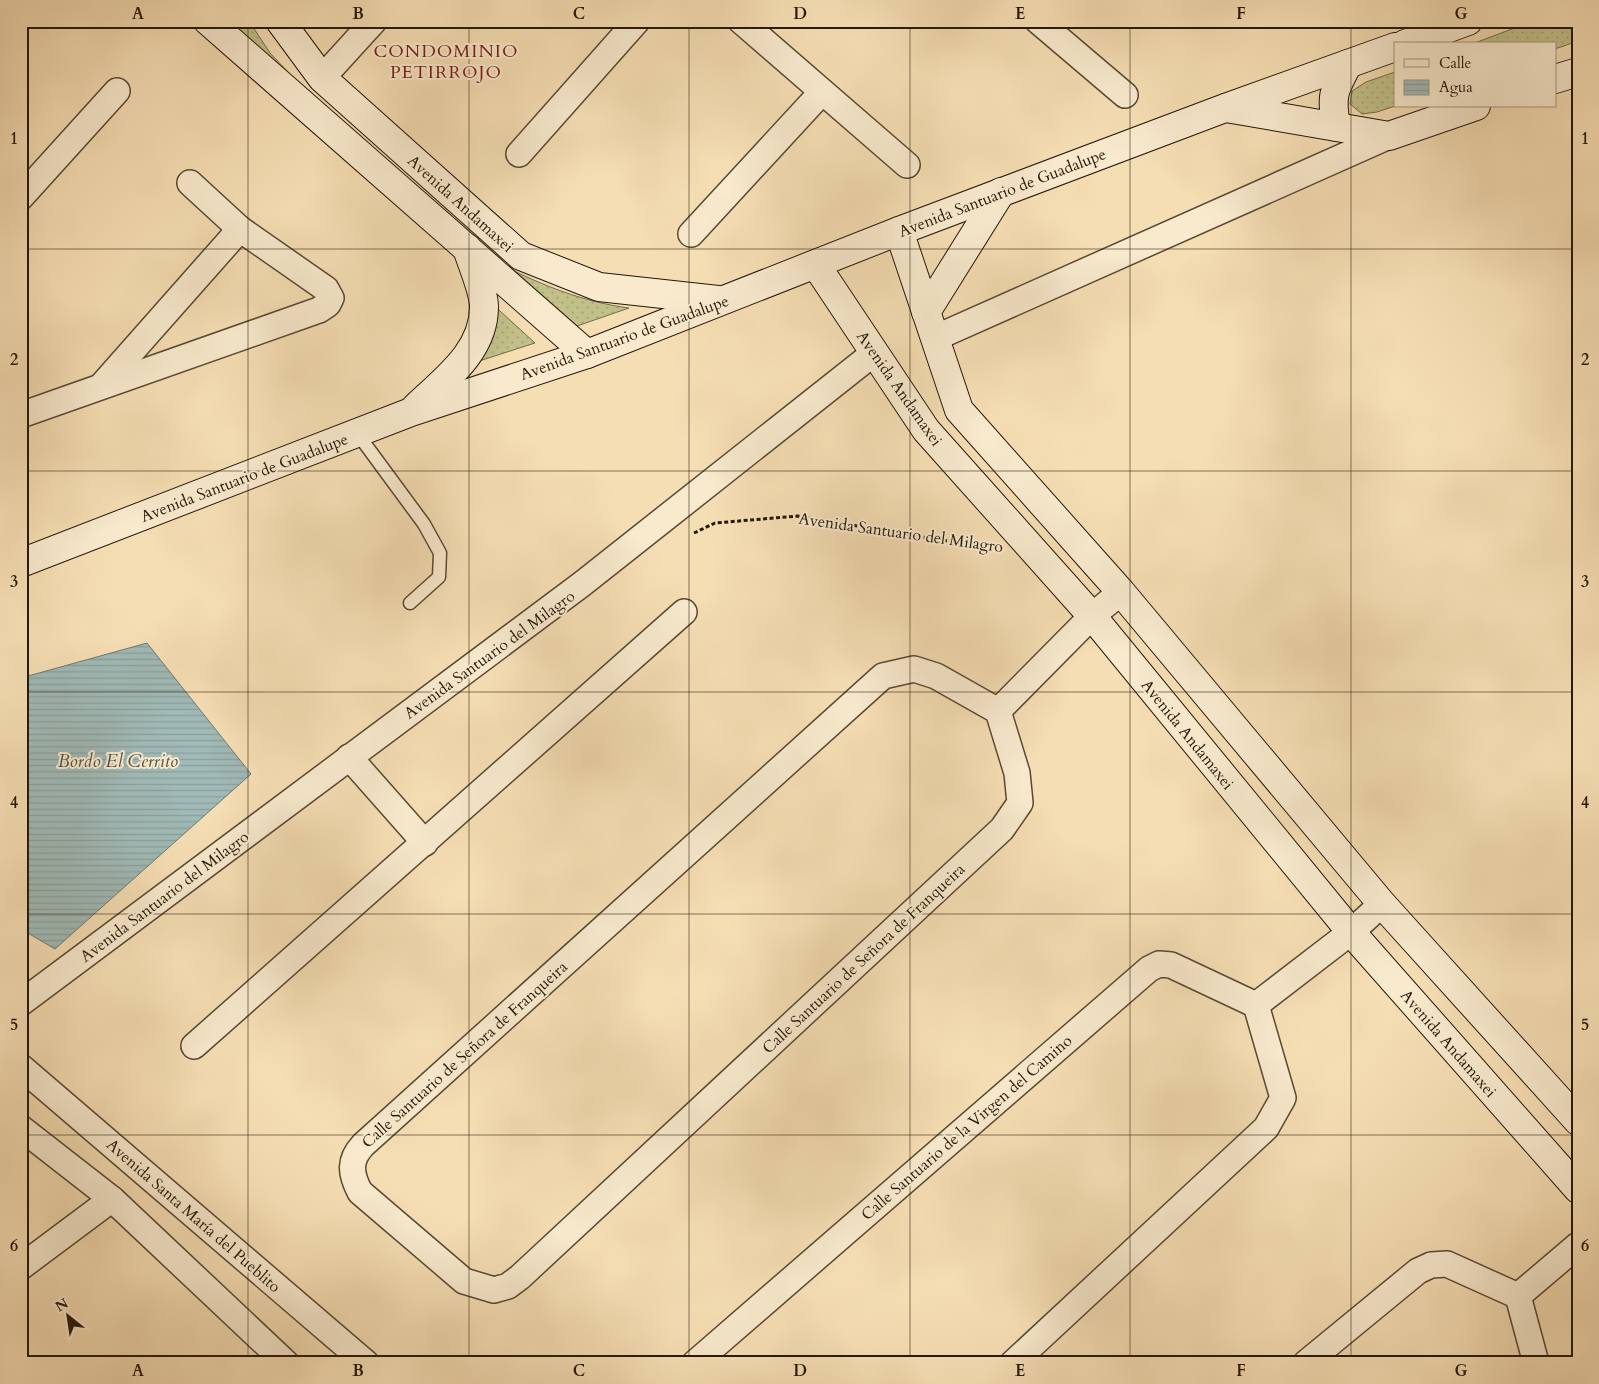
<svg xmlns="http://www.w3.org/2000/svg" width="1599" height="1384" font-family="Cardo,serif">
  <defs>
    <pattern id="grass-dots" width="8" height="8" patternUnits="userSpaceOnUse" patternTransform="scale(1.25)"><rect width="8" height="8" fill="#c2c089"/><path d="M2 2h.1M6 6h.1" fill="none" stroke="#a7a475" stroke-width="1.8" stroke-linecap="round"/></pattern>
    <pattern id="water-rules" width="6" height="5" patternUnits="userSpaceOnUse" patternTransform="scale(1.25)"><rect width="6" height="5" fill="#a0bab7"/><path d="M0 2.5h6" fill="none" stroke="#8a9f9c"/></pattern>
  </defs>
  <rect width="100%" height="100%" fill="#f6deb4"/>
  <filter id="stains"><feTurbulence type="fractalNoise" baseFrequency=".004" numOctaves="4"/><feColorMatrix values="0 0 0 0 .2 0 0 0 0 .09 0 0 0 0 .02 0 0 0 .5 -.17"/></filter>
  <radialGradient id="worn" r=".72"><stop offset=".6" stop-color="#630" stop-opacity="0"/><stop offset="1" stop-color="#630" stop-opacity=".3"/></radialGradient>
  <g fill="url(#grass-dots)" stroke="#736c48">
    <path d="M 227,21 L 249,21 L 270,53 L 309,94 Z"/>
    <path d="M 1533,21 L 1578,21 L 1578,41 L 1555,49 L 1555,44 L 1472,44 Z"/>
    <path d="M 1395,72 L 1395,106 L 1377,112 L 1362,114 L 1350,104 L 1352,91 L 1366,82 Z"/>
    <path d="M 504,266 C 544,286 584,302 629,308 L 574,327 Z"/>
    <path d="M 489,301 L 535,343 L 473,363 Z"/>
  </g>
  <path fill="url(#water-rules)" stroke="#6e7971" d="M 147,643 L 251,774 L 55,949 L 21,929 L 21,678 Z"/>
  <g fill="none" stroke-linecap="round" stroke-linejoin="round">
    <g stroke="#584933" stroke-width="15">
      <path id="lane" d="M 357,433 L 424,524 L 440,553 L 439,577 L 410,603"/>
    </g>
    <g stroke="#584933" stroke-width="28">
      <g id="street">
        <path d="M 741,21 L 907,165"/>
        <path d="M 1038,21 L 1125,95"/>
        <path d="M 322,78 L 374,21"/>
        <path d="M 519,154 L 637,21"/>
        <path d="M 21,197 L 117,91"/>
        <path d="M 691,234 L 822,92"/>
        <path d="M 935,338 L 1389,136"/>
        <path d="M 103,384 L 240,229"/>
        <path d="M 21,415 L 319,310 L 328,304 L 331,298 L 326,289 L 240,229 L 190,183"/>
        <path d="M 914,669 L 936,676 L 998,711 L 1017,773 L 1020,803 L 1002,829 L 520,1277 L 508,1286 L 494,1290 L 464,1281 L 360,1192 C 350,1173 349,1160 363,1145 L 883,676 Z"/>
        <path d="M 998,711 L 1092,616 L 1121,592"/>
        <path d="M 349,757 L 425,843"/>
        <path d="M 21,1003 L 582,584 L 874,353"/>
        <path d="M 1256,1005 L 1351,932 L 1382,904"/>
        <path d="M 194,1046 L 684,612"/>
        <path d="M 21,1067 L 366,1363"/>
        <path d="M 21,1128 L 112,1199 L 286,1363"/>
        <path d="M 21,1267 L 112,1199"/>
        <path d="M 1518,1296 L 1578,1245"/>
        <path d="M 1518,1296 L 1536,1363"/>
        <path d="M 695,1363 L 1149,969 L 1159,964 L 1171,965 L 1256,1005 L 1283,1098 L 1266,1128 L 1013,1363"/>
        <path d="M 1306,1363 L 1418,1271 L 1431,1265 L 1447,1264 L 1518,1296"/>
      </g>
    </g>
    <g stroke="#241708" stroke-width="30">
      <g id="secondary">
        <path d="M 208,21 L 587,354"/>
        <path d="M 280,21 L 322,78 L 521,256 L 599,287 L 718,300"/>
        <path d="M 1405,44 L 1468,21"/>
        <path d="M 1555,79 L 1578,72"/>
        <path d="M 1226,108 L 1389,136 L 1476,106"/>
        <path d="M 1336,127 C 1331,95 1333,92 1348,64"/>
        <path d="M 899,231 L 959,410 L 1121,592 L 1382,904 L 1578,1121"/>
        <path d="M 816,265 L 926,430 L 1092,616 L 1351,932 L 1578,1189"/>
        <path d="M 926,312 L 1001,192"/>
        <path d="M 415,408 C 444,380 484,352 484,307 C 484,291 472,265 467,248"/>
        <path d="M 21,563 L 411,412 L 587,354 L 899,231 L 1225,108 L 1395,47"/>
      </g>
    </g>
    <path stroke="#241708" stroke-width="3" stroke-dasharray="4 2.5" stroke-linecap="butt" d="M 694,533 L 715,523 L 798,516 L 940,540 L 990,545"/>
    <use href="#lane" stroke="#f9eace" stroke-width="12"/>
    <use href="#street" stroke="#f9eace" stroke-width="25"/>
    <use href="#secondary" stroke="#f9eace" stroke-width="28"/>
  </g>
  <path fill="none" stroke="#241708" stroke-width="1" stroke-opacity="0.55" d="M 248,21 L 248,1363M 469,21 L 469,1363M 689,21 L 689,1363M 910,21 L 910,1363M 1130,21 L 1130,1363M 1351,21 L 1351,1363M 21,249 L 1578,249M 21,471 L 1578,471M 21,692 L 1578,692M 21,914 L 1578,914M 21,1135 L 1578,1135"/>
  <g text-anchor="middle" stroke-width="4" stroke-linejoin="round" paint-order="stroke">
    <g font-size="16" fill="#241708" stroke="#f9eace">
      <text transform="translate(1002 192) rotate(-21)" y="6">Avenida Santuario de Guadalupe</text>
      <text transform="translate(461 203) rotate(42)" y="6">Avenida Andamaxei</text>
      <text transform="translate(624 337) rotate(-20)" y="6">Avenida Santuario de Guadalupe</text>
      <text transform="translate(900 388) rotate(55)" y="6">Avenida Andamaxei</text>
      <text transform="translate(244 477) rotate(-21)" y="6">Avenida Santuario de Guadalupe</text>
      <text transform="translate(901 532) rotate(8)" y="6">Avenida Santuario del Milagro</text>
      <text transform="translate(489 654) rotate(-36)" y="6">Avenida Santuario del Milagro</text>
      <text transform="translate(1188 734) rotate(51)" y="6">Avenida Andamaxei</text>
      <text transform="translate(164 896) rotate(-37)" y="6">Avenida Santuario del Milagro</text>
      <text transform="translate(863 958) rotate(-43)" y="6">Calle Santuario de Señora de Franqueira</text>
      <text transform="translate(1449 1043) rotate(49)" y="6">Avenida Andamaxei</text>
      <text transform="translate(464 1054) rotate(-42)" y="6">Calle Santuario de Señora de Franqueira</text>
      <text transform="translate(966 1127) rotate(-41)" y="6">Calle Santuario de la Virgen del Camino</text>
      <text transform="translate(194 1215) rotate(41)" y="6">Avenida Santa María del Pueblito</text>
    </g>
    <g font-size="18" letter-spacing="1" fill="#7a1f14" stroke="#f9eace">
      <text x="446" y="57">CONDOMINIO<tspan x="446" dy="21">PETIRROJO</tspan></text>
    </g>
    <g font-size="18" font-style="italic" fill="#4f5045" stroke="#f9eace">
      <text x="118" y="767">Bordo El Cerrito</text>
    </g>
  </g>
  <rect width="1599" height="1384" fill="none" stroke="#f6deb4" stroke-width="55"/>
  <rect x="1394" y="42" width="162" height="65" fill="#f9eace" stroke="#a4967f"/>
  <rect x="1404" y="59" width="25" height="8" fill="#f9eace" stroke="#a4967f"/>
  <text x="1439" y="68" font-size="15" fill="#241708">Calle</text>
  <rect x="1404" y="80" width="25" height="15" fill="url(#water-rules)" stroke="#a4967f"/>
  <text x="1439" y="92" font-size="15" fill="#241708">Agua</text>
  <g transform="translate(68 1316) rotate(330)" stroke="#f9eace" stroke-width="4" paint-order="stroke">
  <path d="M0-4L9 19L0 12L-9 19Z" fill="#241708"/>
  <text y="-8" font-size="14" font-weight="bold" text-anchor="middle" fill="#241708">N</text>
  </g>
  <rect x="28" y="28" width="1544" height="1328" fill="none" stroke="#241708" stroke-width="2"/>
  <g font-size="16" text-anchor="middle" font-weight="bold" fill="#241708">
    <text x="138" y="19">A</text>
    <text x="358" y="19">B</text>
    <text x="579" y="19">C</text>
    <text x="800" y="19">D</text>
    <text x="1020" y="19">E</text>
    <text x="1241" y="19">F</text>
    <text x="1461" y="19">G</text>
    <text x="14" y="144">1</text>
    <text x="1585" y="144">1</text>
    <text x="14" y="365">2</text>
    <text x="1585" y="365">2</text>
    <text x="14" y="587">3</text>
    <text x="1585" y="587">3</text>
    <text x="14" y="808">4</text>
    <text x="1585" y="808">4</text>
    <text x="14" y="1030">5</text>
    <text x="1585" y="1030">5</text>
    <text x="14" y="1251">6</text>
    <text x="1585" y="1251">6</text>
    <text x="138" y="1376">A</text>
    <text x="358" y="1376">B</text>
    <text x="579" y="1376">C</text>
    <text x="800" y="1376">D</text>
    <text x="1020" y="1376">E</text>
    <text x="1241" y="1376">F</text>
    <text x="1461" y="1376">G</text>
  </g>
  <rect width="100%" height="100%" filter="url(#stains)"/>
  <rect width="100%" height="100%" fill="url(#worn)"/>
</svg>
